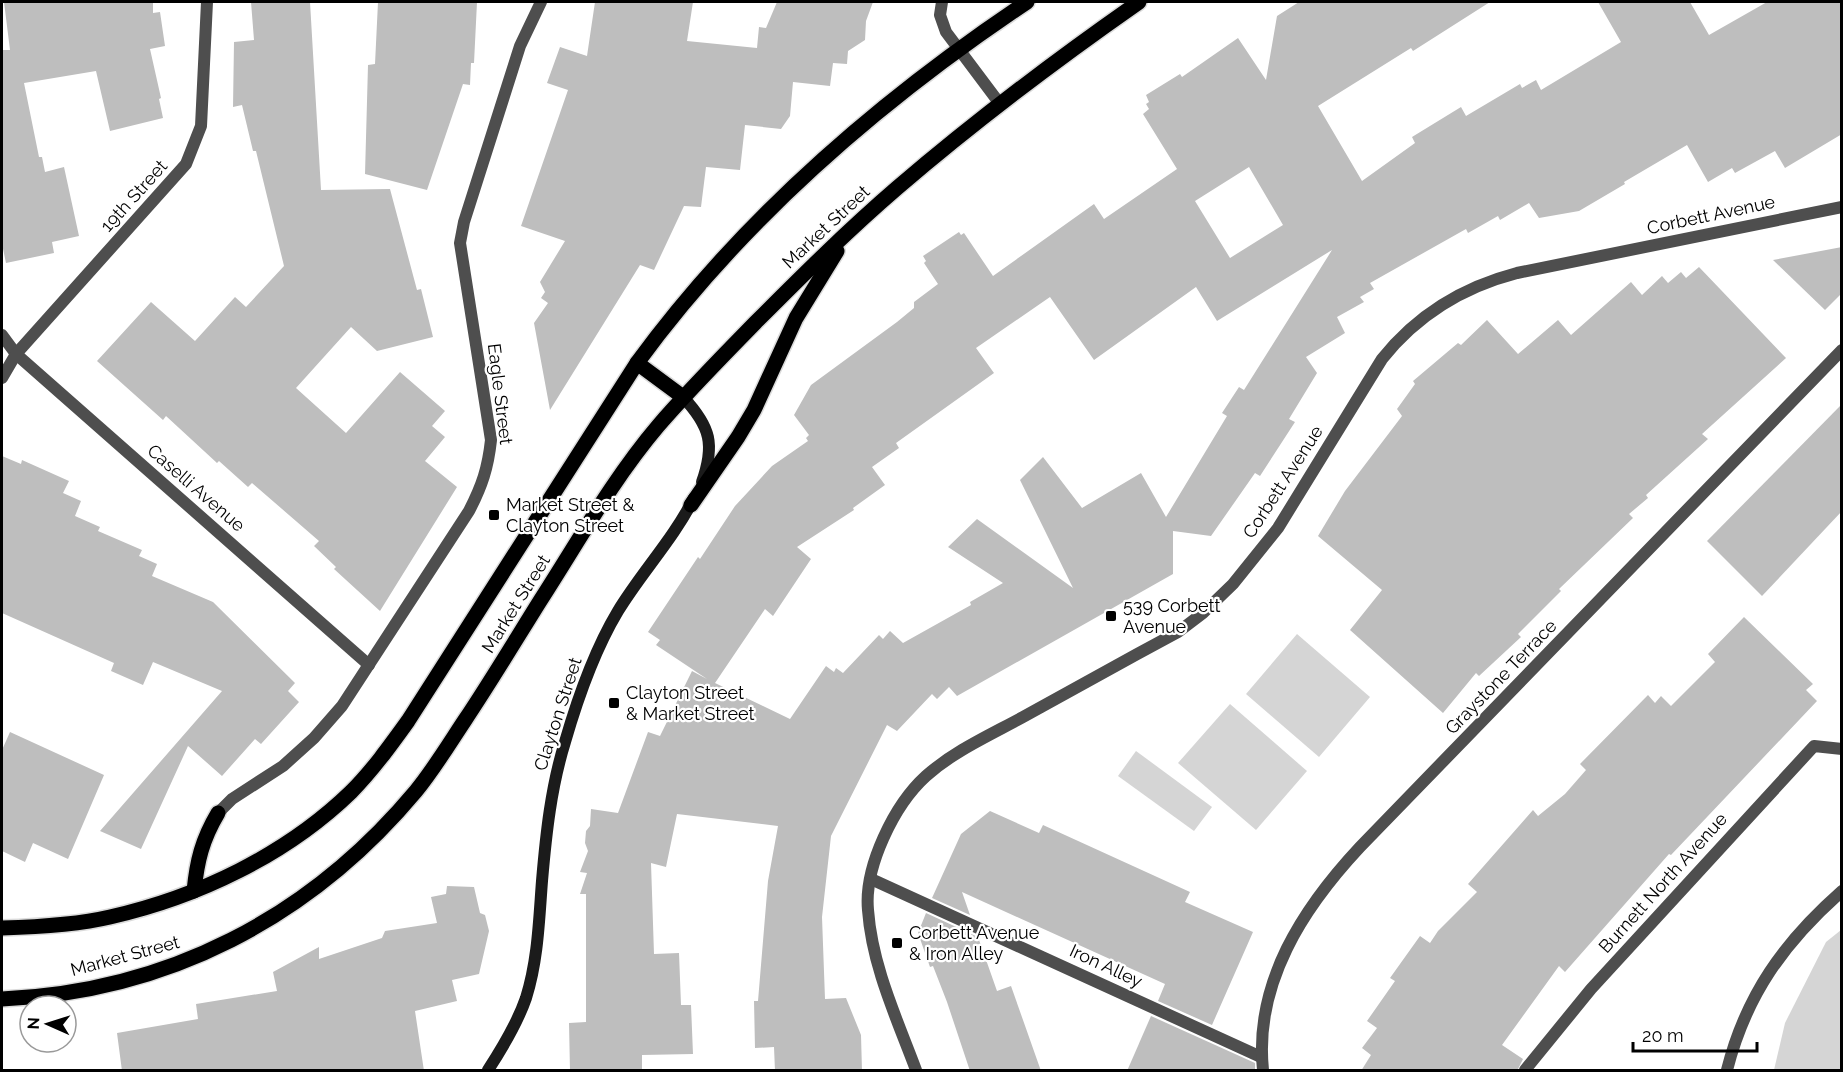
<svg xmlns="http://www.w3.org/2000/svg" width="1843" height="1072" font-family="Raleway,sans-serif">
  <rect width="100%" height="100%" fill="#fff"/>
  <g fill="#d5d5d5">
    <path d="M 1297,634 L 1370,697 L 1319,757 L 1246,694 Z"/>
    <path d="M 1230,704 L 1307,771 L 1256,830 L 1178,763 Z"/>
    <path d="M 1136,751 L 1212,807 L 1194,831 L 1118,776 Z"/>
    <path d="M 1841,930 L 1841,1070 L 1774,1070 L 1785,1023 L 1826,942 Z"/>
  </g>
  <g fill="#bebebe" fill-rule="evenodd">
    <path d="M 4,2 L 153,2 L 153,13 L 160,12 L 165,46 L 150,49 L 161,98 L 159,99 L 163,118 L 110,131 L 96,71 L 24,83 L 39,157 L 42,157 L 45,172 L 64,167 L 79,236 L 52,242 L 54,253 L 6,263 L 2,244 L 2,50 L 10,50 Z"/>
    <path d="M 251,2 L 310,2 L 321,190 L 390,189 L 417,290 L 421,289 L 433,337 L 377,351 L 351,327 L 296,388 L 346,433 L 400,372 L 445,411 L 432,426 L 445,437 L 425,461 L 457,487 L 380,611 L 334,569 L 336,567 L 314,546 L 319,541 L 252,483 L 248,487 L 219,461 L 217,463 L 166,416 L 163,420 L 97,361 L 151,302 L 195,341 L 235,297 L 246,307 L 284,266 L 256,151 L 253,151 L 242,105 L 233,107 L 234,42 L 254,40 Z"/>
    <path d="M 378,2 L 477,2 L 474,63 L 471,63 L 470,85 L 463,84 L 427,190 L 365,174 L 368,65 L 375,64 Z"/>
    <path d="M 595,2 L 693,2 L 687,41 L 757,48 L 759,27 L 766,28 L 777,2 L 873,2 L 866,21 L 865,40 L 848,51 L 847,64 L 833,63 L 830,86 L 793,82 L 790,116 L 781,129 L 745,125 L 740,170 L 706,167 L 701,207 L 684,206 L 654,270 L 640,265 L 550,410 L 534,323 L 548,303 L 541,298 L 545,292 L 540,282 L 565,241 L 521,226 L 568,90 L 547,83 L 560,47 L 587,56 Z"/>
    <path d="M 1299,2 L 1490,2 L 1413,51 L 1411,48 L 1318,106 L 1362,181 L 1415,143 L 1412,137 L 1461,107 L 1466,116 L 1520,84 L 1522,88 L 1536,80 L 1541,90 L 1621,42 L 1598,2 L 1690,2 L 1709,35 L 1767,2 L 1842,2 L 1842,134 L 1785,168 L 1775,151 L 1735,173 L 1732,168 L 1708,182 L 1687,145 L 1624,182 L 1625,184 L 1579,211 L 1539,218 L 1529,203 L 1500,220 L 1498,216 L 1468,233 L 1466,229 L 1370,283 L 1374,289 L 1360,297 L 1364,302 L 1337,317 L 1345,333 L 1306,357 L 1317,373 L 1289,419 L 1295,422 L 1260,476 L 1255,473 L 1211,536 L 1173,531 L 1173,574 L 957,696 L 949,687 L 937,699 L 932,694 L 897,731 L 887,725 L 831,836 L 822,917 L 825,999 L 846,998 L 861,1035 L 862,1071 L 775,1071 L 774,1047 L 755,1048 L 754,1001 L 758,1001 L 768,881 L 778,826 L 677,814 L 666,867 L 651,863 L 654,954 L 679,953 L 681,1005 L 691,1005 L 693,1054 L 642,1055 L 642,1071 L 570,1071 L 569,1023 L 586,1022 L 586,894 L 580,894 L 587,873 L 580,872 L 588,851 L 585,843 L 586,831 L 590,826 L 591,809 L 618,813 L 648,732 L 660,736 L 692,671 L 707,679 L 656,645 L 660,640 L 648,632 L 698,557 L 700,559 L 735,506 L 772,466 L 808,441 L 806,438 L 809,435 L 794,415 L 811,385 L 897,322 L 914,308 L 914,302 L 938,284 L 924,263 L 926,261 L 923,256 L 959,232 L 961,235 L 964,233 L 993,276 L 1094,204 L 1104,219 L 1177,169 L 1143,114 L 1149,109 L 1146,104 L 1149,102 L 1146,95 L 1180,74 L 1182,77 L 1238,38 L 1266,80 L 1277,16 ZM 1249,167 L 1283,225 L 1230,258 L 1195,201 ZM 1332,250 L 1244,390 L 1239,387 L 1222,413 L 1227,416 L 1166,517 L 1141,473 L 1082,508 L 1043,457 L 1020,480 L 1073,588 L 977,519 L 948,547 L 1003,583 L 970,602 L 971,605 L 903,643 L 890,631 L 883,639 L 879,635 L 843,673 L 836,668 L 834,672 L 826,666 L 790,719 L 715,683 L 765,609 L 773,616 L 811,559 L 797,547 L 854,510 L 853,508 L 885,485 L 872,467 L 899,448 L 896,443 L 994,373 L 976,348 L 1050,297 L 1094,360 L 1196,287 L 1217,321 Z"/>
    <path d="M 1842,247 L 1842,293 L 1825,310 L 1773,260 Z"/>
    <path d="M 1699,267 L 1786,358 L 1702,434 L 1708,439 L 1646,495 L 1648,498 L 1629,514 L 1633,518 L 1559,589 L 1561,591 L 1518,634 L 1521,637 L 1479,676 L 1476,673 L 1443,713 L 1350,630 L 1382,590 L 1318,536 L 1345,491 L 1402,416 L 1397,409 L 1415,384 L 1413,381 L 1458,343 L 1461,345 L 1487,320 L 1518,354 L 1558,320 L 1571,335 L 1631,282 L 1642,295 L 1662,276 L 1668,283 L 1681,272 L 1686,278 Z"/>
    <path d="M 1842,404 L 1842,511 L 1762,596 L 1707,541 Z"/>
    <path d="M 2,456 L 21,464 L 22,460 L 69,481 L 63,493 L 81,501 L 75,516 L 100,527 L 98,531 L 142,550 L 139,556 L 157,564 L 152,576 L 213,602 L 295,683 L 288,691 L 299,702 L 261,744 L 255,739 L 222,776 L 188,746 L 141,849 L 100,831 L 222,691 L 153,662 L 143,685 L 111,671 L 114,663 L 2,613 Z"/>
    <path d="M 1744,617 L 1813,684 L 1806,690 L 1817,701 L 1671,855 L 1669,854 L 1565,972 L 1559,966 L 1502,1045 L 1523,1059 L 1517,1071 L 1361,1071 L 1371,1055 L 1362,1048 L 1377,1028 L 1367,1021 L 1395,981 L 1390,978 L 1420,936 L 1430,943 L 1438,931 L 1477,892 L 1468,884 L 1533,810 L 1538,816 L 1565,794 L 1586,770 L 1580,764 L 1648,695 L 1655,703 L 1661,696 L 1671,706 L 1715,662 L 1708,654 Z"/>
    <path d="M 10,732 L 104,775 L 68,859 L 33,843 L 25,862 L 2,851 L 2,750 Z"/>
    <path d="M 990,811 L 1039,833 L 1043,825 L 1190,892 L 1185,902 L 1253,932 L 1212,1025 L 1158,1001 L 1165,984 L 962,892 L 970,915 L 932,898 L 961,834 Z"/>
    <path d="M 447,886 L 474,887 L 480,913 L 485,915 L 489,931 L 479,974 L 452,980 L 457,1001 L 415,1011 L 424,1071 L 122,1071 L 117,1033 L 198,1019 L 196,1004 L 277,991 L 273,972 L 319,947 L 319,959 L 382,938 L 385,931 L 437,923 L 431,897 L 446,894 Z"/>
    <path d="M 926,913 L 978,937 L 997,991 L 1011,986 L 1041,1071 L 970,1071 L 947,1002 L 933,966 L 930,967 L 918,933 Z"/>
    <path d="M 1151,1016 L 1255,1063 L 1255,1071 L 1127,1071 Z"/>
  </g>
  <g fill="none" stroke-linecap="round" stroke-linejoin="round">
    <g stroke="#dbdbdb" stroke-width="18">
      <g id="primary">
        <path d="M 637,363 L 683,397"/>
        <path d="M 691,505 L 738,437 L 754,410 L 796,318 L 837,251"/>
        <path d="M 194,891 C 197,861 202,840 218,813"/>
        <path d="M 2,928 C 37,927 76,925 110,917 C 198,897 286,855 351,792 C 372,771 390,746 408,721 L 637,363 C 743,218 879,101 1027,2"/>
        <path d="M 2,999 C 167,992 310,918 416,791 C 434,769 449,744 465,720 C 491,681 515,641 540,601 C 578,542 613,479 658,426 C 689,390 722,357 755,323 C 801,277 847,231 897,188 C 974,122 1056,60 1139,2"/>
      </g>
    </g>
    <g stroke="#4e4e4e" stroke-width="12">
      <path d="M 942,2 L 940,15 L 946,32 L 1000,104"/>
      <path d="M 2,335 L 16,354 L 369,665"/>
      <path d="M 2,378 L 16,354 L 186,164 L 201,126 L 207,2"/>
      <path d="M 218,813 L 232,799 L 283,766 L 314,738 L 342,706 L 469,511 C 482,486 488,468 491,440 L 460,243 L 464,222 L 520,46 L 541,2"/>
      <path d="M 871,879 L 1261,1057"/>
      <path d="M 916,1070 C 897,1019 872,966 868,910 C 864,867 894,805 926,776 C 954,751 990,735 1023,717 C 1074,689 1126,660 1178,632 L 1203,613 L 1233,584 L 1278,528 L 1382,359 C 1417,315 1463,287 1517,273 L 1842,207"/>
      <path d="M 1263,1070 C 1254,983 1303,908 1360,847 L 1842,350"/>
      <path d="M 1525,1070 L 1591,989 L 1814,746 L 1842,749"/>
      <path d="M 1727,1070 C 1746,995 1784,942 1842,891"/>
    </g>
    <g stroke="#1b1b1b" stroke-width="12">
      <path d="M 683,397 C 711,427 715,445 702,482"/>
      <path d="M 488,1070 C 503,1047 517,1024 526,998 C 538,960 539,920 542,881 C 546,834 551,787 565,742 C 578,697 594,651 618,611 C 641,573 674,538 694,498"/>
    </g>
    <use href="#primary" stroke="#000" stroke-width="15"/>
  </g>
  <g fill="#000" stroke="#fff" stroke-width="2">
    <rect x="488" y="509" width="12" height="12" rx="3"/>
    <rect x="1105" y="610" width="12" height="12" rx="3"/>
    <rect x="608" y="697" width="12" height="12" rx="3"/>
    <rect x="891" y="937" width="12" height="12" rx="3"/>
  </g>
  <g text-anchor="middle" stroke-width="4.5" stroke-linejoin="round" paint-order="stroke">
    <g font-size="18" fill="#000" stroke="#fff">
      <text transform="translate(134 196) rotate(-48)" y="6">19th Street</text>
      <text transform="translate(1711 215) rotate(-12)" y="6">Corbett Avenue</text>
      <text transform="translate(826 227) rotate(-43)" y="6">Market Street</text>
      <text transform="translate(500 394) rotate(83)" y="6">Eagle Street</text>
      <text transform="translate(1283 482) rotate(-57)" y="6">Corbett Avenue</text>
      <text transform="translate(196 488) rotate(41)" y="6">Caselli Avenue</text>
      <text transform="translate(516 604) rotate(-58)" y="6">Market Street</text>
      <text transform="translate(1501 677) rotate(-46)" y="6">Graystone Terrace</text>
      <text transform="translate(558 714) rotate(-72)" y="6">Clayton Street</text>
      <text transform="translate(1663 883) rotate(-48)" y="6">Burnett North Avenue</text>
      <text transform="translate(125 956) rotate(-15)" y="6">Market Street</text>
      <text transform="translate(1106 966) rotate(25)" y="6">Iron Alley</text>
    </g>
    <g font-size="18" fill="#000" stroke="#fff" text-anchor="start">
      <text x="506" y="511">Market Street &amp;<tspan x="506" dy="21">Clayton Street</tspan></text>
      <text x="1123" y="612">539 Corbett<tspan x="1123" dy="21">Avenue</tspan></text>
      <text x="626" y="699">Clayton Street<tspan x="626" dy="21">&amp; Market Street</tspan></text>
      <text x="909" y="939">Corbett Avenue<tspan x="909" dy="21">&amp; Iron Alley</tspan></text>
    </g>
  </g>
  <rect width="1843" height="1072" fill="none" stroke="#000000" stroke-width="6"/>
  <g transform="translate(48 1024) rotate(273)"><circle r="28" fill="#ffffff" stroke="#999999" stroke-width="1.5"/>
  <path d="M0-4.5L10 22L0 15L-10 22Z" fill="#000000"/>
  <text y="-9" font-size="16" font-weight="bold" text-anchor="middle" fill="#000000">N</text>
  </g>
  <path d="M1633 1042v9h124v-9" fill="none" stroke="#000000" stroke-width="3"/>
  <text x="1642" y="1042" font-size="18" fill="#000000" stroke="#ffffff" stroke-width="4.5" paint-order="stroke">20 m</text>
</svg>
